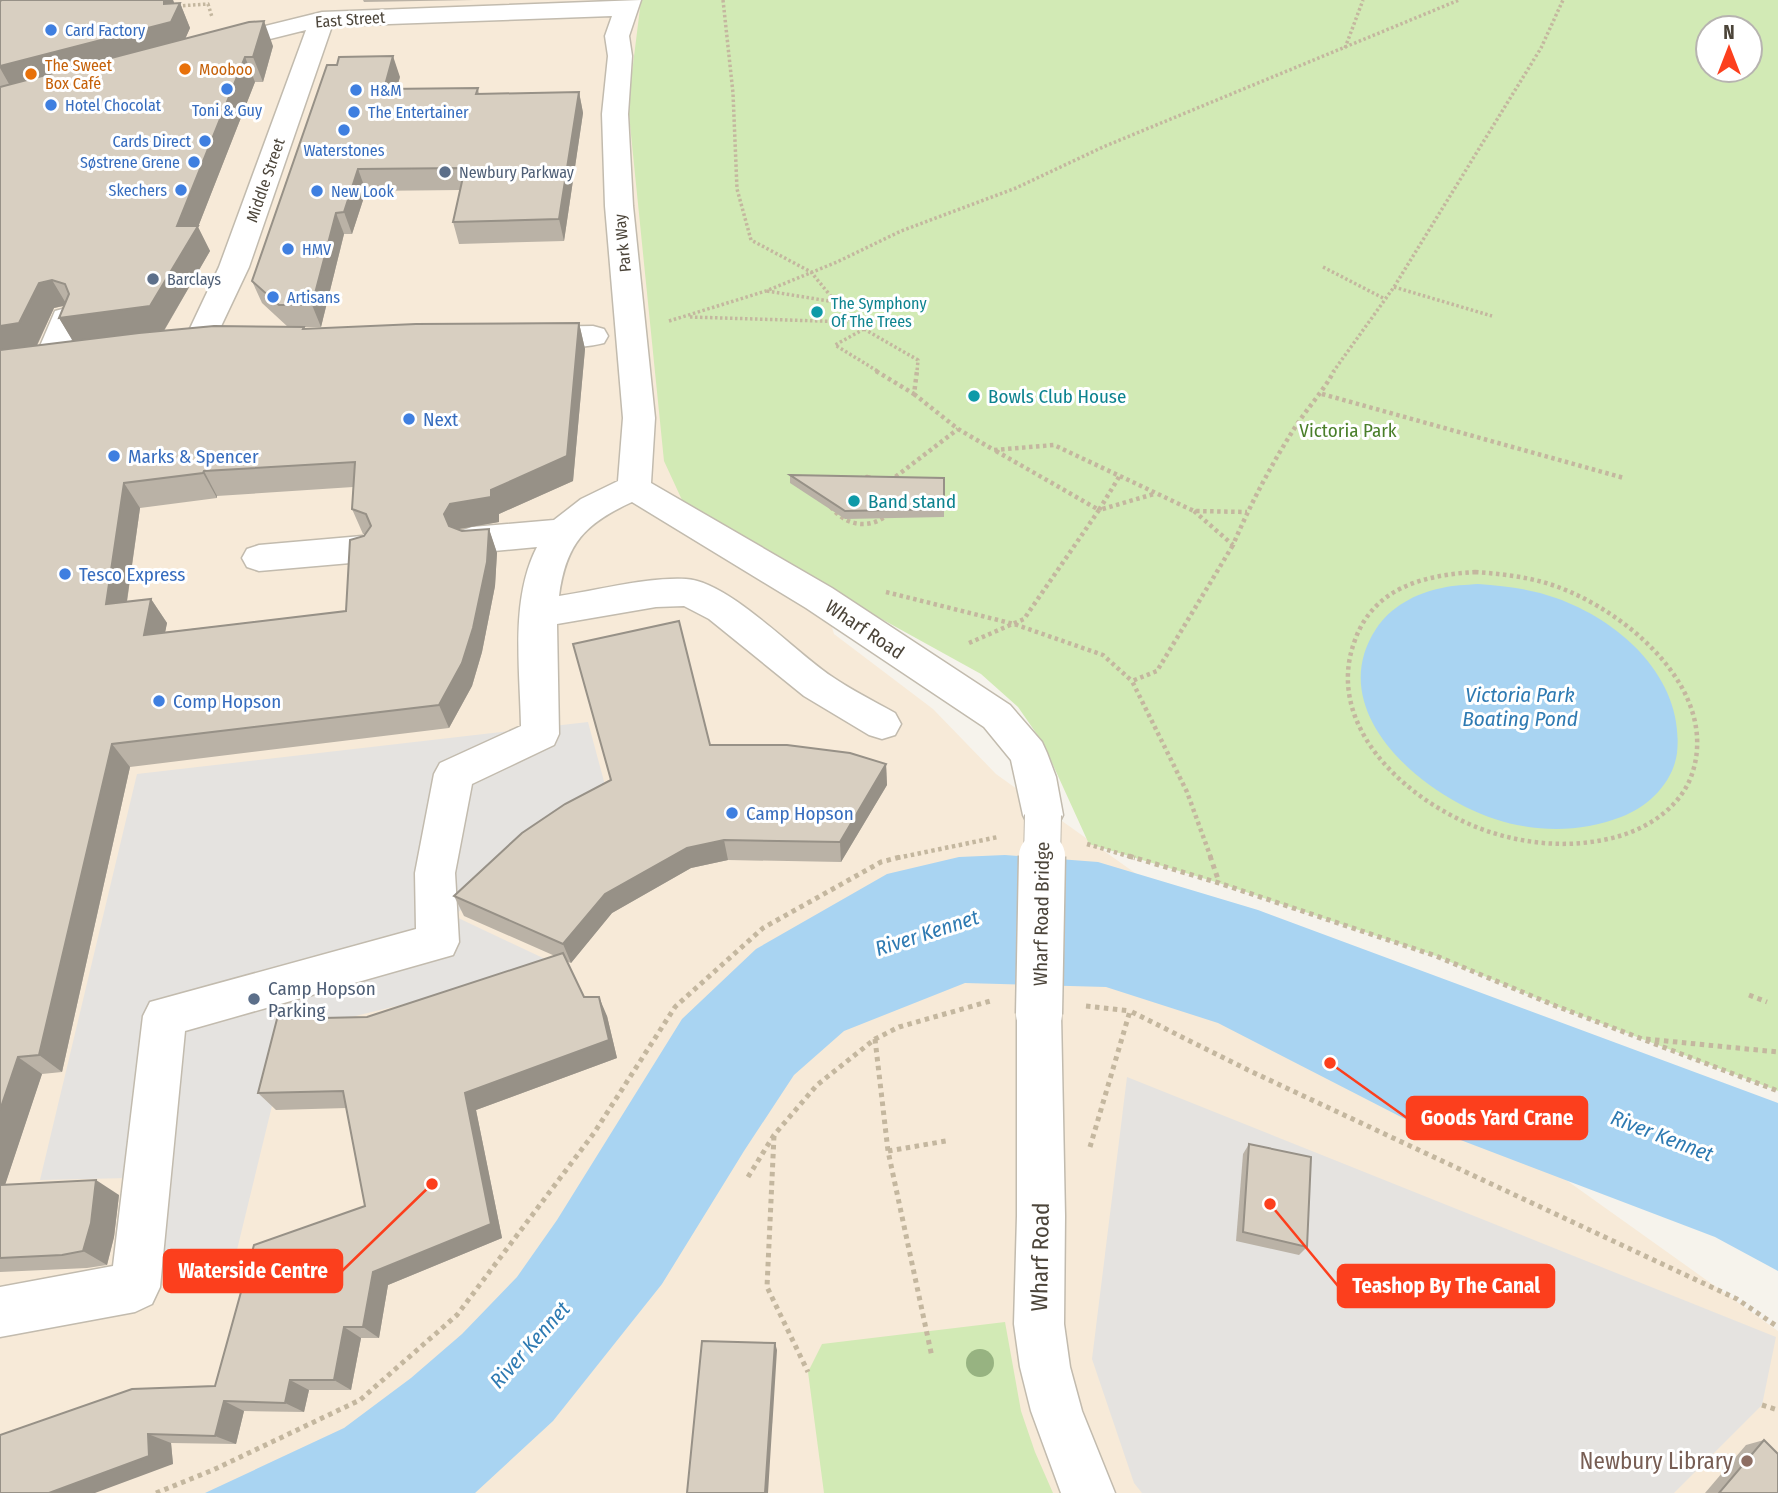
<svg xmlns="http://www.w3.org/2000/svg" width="1778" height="1493" font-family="'Fira Sans Condensed',sans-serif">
  <rect width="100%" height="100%" fill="#f6f3ec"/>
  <path fill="#f7ead8" d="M 0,0 L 647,0 L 834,634 L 933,709 L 996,774 L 1778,1331 L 1778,1493 L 0,1493 Z"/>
  <g fill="#d2eab5" fill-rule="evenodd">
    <path d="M 641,0 L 1778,0 L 1778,1091 L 1556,1006 L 1436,956 L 1219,883 L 1089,844 L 1043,743 L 1018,707 L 981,674 L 742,542 L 682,500 L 664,461 L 628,105 ZM 1708,28 L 1750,28 L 1750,70 L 1708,70 Z"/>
    <path d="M 1005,1322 L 1021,1411 L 1035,1452 L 1053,1493 L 824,1493 L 808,1372 L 822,1344 Z"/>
  </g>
  <g fill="#e5e3e0">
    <path d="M 588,722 L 609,800 L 527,850 L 454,916 L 560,966 L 290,1032 L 234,1262 L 117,1264 L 130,1178 L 40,1180 L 137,774 Z"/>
    <path d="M 1127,1077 L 1776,1337 L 1762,1405 L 1674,1493 L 1142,1493 L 1134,1483 L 1092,1359 Z"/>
  </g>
  <g fill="#a9d4f2">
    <path d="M 1478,584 C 1505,586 1531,589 1556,598 C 1621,621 1685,679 1677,753 C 1673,783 1648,807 1621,817 C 1588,830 1552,832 1517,825 C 1438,810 1318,717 1376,629 C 1390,607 1416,593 1442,588 C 1453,585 1466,585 1478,584 Z"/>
    <path d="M 1005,855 L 1098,862 L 1258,910 L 1778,1103 L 1778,1271 L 1715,1237 L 1403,1118 L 1218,1023 L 1106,987 L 965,983 L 844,1031 L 794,1075 L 744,1151 L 662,1284 L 553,1421 L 475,1493 L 205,1493 L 344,1428 L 411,1378 L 462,1334 L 517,1277 L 557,1220 L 682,1019 L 756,949 L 887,874 L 959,857 Z"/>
  </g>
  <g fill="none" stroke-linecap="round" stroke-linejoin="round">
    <g stroke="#c2bbae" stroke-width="3">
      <g id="minor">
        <path d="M 641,0 L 629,36 L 632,56 L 628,114 L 633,206 L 655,418 L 651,483 L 832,588 L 1010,705 L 1042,742 L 1047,753 L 1056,777 L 1063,815 L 1057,827 L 1043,832 L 1029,827 L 1023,815 L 1011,760 L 984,727 L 806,608 L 632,502 C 584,524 566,544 559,596 C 600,590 645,577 686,579 C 728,581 795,652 831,676 C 851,690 874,701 895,713 L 901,724 L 895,735 L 882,739 L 869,735 L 804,696 L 709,619 L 684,606 L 656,607 L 557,624 L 559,734 L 554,745 L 472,784 L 455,873 L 459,942 L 453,955 L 185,1031 L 160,1287 L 152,1304 L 135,1312 L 0,1337 L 0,1287 L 113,1266 L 143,1016 L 150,1002 L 416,929 L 415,873 L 434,774 L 440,763 L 521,726 C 520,669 510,599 537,547 L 472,553 L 460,549 L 455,540 L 460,531 L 472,527 L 554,520 L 581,499 L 618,481 L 623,418 L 605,206 L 602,114 L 608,56 L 605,36 L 612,16 L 332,26 L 249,267 L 215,339 L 211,346 L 200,349 L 189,346 L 185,339 L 219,267 L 306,30 L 218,52 L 209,50 L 206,45 L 209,40 L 322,12 Z"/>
        <path d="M 66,308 L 77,311 L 81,318 L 60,367 L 49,370 L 38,367 L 34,360 L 55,311 Z"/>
        <path d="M 593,326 L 604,329 L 608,336 L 604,343 C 579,349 543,350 518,344 L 514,337 L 518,330 L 529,327 Z"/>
        <path d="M 362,536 L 374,540 L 379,549 L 374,558 L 362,562 L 259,571 L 247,567 L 242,558 L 247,549 L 259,545 Z"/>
        <path d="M 1039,994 L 1054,1000 L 1061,1014 L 1065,1216 L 1064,1324 L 1070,1367 L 1082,1411 L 1115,1493 L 1061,1493 L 1031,1411 L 1020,1367 L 1014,1324 L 1017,1216 L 1017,1014 L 1024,1000 Z"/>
      </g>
    </g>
    <g stroke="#c4b79f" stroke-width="3.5" stroke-dasharray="2.5 2.5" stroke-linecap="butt">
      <path d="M 723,0 L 733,93 L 737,189 L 751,240 L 811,272 L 852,322"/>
      <path d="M 178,6 L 208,4 L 212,17"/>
      <path d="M 1345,48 L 1363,0"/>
      <path d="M 1323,267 L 1385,299"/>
      <path d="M 1394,287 L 1492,316"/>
      <path d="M 767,291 L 835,302"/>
      <path d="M 690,317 L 852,322 L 864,329"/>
      <path d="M 669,321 L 766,291 L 837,262 L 901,231 L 1016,188 L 1103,147 L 1459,0"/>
      <path d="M 864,329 L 918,360 L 917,372"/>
      <path d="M 864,329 L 835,345 L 879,372"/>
      <path d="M 1333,372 L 1394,287 L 1541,48 L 1563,0"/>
    </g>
    <g stroke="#c4b79f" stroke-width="4.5" stroke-dasharray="3.5 3.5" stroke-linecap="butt">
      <path d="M 876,371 L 914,394 L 917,371"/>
      <path d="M 914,394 L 958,429 L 994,450 L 1054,445 L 1194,511 L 1247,512"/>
      <path d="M 1322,394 L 1624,478"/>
      <path d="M 996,451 L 1099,510 L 1119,477"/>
      <path d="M 867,477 C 883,481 895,487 897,505 C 879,529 850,531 831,507 L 832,492 L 846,481 Z"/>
      <path d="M 890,481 L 958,429"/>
      <path d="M 1194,511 L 1233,545 C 1250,505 1271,465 1294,429 C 1307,408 1323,392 1334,371"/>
      <path d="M 1475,572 C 1503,574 1531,577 1558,587 C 1626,612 1718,688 1693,771 C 1683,805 1650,828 1616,837 C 1583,846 1546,846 1512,838 C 1427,820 1319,735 1355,640 C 1374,587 1425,575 1475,572 Z"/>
      <path d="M 886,592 L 1014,624 L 1103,655 L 1132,681"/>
      <path d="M 969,643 L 1024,619 L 1099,510 L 1154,494"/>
      <path d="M 1087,844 L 1135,858"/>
      <path d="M 897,858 L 998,837"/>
      <path d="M 1211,858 L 1187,792 L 1132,681 L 1157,671 L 1233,545"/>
    </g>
    <g stroke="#c4b79f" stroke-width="5" stroke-dasharray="4.5 4.5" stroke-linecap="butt">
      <path d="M 1129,856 L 1219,883 L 1436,956 L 1556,1006 L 1778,1091"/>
      <path d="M 1210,856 L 1219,882"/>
      <path d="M 1749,995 L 1767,1002"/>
      <path d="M 1086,1006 L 1130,1011"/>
      <path d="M 875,1039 L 888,1151 L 932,1357"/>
      <path d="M 1646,1039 L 1778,1052"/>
      <path d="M 774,1136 L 767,1287 L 808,1372"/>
      <path d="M 1090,1147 L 1130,1011 L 1248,1070 L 1737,1299 L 1778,1327"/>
      <path d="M 888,1151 L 946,1141"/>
      <path d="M 748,1177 L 774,1135 L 817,1085 L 875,1039 L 899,1027 L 994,1000"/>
      <path d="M 1762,1405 L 1778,1410"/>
      <path d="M 156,1493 L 213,1470 L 360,1400 L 457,1315 L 594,1133 L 675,1007 L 763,928 L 881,862 L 904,856"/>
    </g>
    <use href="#minor" fill="#fff" fill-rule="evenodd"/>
    <g stroke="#c2bbae" stroke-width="38" stroke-linecap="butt">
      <path id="minor-bridge-far1" d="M 1042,858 L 1043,815"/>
    </g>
    <g stroke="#c2bbae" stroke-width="49" stroke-linecap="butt">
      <path id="minor-bridge" d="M 1039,1014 L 1042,856"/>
    </g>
    <use href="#minor-bridge-far1" stroke="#fff" stroke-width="36"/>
    <use href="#minor-bridge" stroke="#fff" stroke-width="46"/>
  </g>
  <circle fill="#97b381" cx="980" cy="1363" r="14"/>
  <g fill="#bab2a6" fill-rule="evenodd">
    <path d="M 1,0 L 173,0 L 174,3 L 180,3 L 190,28 L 185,39 L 273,46 L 263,82 L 255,82 L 198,227 L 210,251 L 164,331 L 304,327 L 305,329 L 579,323 L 585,349 L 573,481 L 499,514 L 499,522 L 459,529 L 458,530 L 462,531 L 489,529 L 497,553 L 495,586 L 482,652 L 472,686 L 449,728 L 130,767 L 62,1072 L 42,1074 L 5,1185 L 119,1195 L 114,1237 L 107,1265 L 87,1268 L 0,1272 L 0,2 ZM 64,306 L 59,318 L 73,341 L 37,346 L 54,308 ZM 353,487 L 352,509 L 363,534 L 365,534 L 346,611 L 165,632 L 167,623 L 151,599 L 127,602 L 140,508 L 217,498 L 217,496 Z"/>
    <path d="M 363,0 L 474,0 L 364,2 Z"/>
    <path d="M 400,77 L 396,89 L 478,88 L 479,94 L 579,92 L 583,113 L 564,241 L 459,244 L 453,222 L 460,190 L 366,191 L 352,234 L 344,234 L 321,327 L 288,327 L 262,303 L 252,281 Z"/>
    <path d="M 790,475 L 944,478 L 944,517 L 845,519 L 790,483 Z"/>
    <path d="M 710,745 L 886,764 L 887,785 L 841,862 L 728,860 L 691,868 L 612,913 L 571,963 L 566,961 L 584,997 L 607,1016 L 617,1058 L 476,1110 L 502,1238 L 388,1285 L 379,1338 L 361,1338 L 351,1390 L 309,1390 L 304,1412 L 244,1411 L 236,1444 L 171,1443 L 173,1464 L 0,1493 L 215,1386 L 365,1206 L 347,1108 L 276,1110 L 258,1093 L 367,1017 L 555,956 L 464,916 L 454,896 Z"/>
    <path d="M 1249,1144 L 1307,1247 L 1299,1255 L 1236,1241 L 1243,1154 Z"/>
    <path d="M 1764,1440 L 1778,1493 L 1705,1493 L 1746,1445 Z"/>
  </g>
  <g fill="#979187">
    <path d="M 164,0 L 173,0 L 175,5 L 180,3 L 190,28 L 182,46 L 13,91 L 0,68 L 0,66 L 164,4 Z"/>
    <path d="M 264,21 L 273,46 L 263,82 L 253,57 Z"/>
    <path d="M 393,56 L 400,77 L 390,111 L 384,89 Z"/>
    <path d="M 245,57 L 255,82 L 198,227 L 210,251 L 163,332 L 74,343 L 59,318 L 177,226 Z"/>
    <path d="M 579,92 L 583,113 L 564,241 L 559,219 Z"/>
    <path d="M 358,169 L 366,191 L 352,234 L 344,212 Z"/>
    <path d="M 336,213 L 344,234 L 321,327 L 312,305 Z"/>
    <path d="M 52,280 L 67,305 L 54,308 L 35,349 L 0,354 L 0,326 L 39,283 Z"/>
    <path d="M 579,323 L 585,349 L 573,481 L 499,514 L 499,522 L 459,529 L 453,539 L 444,514 L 450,504 L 491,490 Z"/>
    <path d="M 204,471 L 217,496 L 217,498 L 203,473 Z"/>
    <path d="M 124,483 L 140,508 L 123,628 L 106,604 Z"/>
    <path d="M 489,529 L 497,553 L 495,586 L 482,652 L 472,686 L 449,728 L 439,705 Z"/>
    <path d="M 151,599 L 167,623 L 160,658 L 144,635 Z"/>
    <path d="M 112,744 L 130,767 L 62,1072 L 39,1055 Z"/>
    <path d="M 886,764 L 887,785 L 841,862 L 840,842 Z"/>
    <path d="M 724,840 L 728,860 L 691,868 L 612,913 L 571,963 L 563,944 L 605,894 L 687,848 Z"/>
    <path d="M 599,997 L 607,1016 L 617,1058 L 476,1110 L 502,1238 L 388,1285 L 379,1338 L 363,1327 L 373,1272 L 465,1093 Z"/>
    <path d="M 18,1057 L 42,1074 L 0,1200 L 0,1110 Z"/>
    <path d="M 96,1180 L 119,1195 L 114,1237 L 107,1265 L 83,1251 Z"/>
    <path d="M 344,1327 L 361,1338 L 351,1390 L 334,1380 Z"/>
    <path d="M 775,1343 L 777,1350 L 768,1493 L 765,1493 Z"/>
    <path d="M 290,1380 L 309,1390 L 304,1412 L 285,1403 Z"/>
    <path d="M 224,1401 L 244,1411 L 236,1444 L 215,1436 Z"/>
    <path d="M 148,1434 L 171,1443 L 173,1464 L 95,1493 L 49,1493 Z"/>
  </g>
  <g fill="#d8cfc1" stroke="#979187" stroke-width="2" fill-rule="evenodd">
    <path d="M 1,0 L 164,0 L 164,4 L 180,3 L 171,22 L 0,66 L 0,2 Z"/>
    <path d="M 264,21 L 253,57 L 245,57 L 177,226 L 198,226 L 150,306 L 59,318 L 69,294 L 65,284 L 52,280 L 39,283 L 19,323 L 0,326 L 0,87 L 249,22 Z"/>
    <path d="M 393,56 L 384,89 L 478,88 L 476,94 L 579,92 L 559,219 L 453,222 L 465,168 L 358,169 L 344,212 L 336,213 L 312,305 L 279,305 L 252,281 L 327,65 L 337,65 L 339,57 Z"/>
    <path d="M 579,323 L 567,456 L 491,490 L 491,497 L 450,504 L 444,514 L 449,526 L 462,531 L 489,529 L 487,562 L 473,628 L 462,663 L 439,705 L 112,744 L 39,1055 L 18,1057 L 0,1110 L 0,350 L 139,333 L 214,326 L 304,327 L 303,329 L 416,324 ZM 355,462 L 352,509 L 366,514 L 371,526 L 364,536 L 350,540 L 346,611 L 144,635 L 151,599 L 106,604 L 124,483 L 203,473 L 204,471 Z"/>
    <path d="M 790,475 L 944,478 L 944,509 L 845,511 Z"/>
    <path d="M 679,621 L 710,745 L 787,745 L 850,753 L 886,764 L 840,842 L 724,840 L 687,848 L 605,894 L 563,944 L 454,896 L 522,833 L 565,804 L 611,780 L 573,644 Z"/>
    <path d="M 563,953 L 584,997 L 599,997 L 609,1040 L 465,1093 L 491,1224 L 373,1272 L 363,1327 L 344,1327 L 334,1380 L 290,1380 L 285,1403 L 224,1401 L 215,1436 L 148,1434 L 149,1456 L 49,1493 L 0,1493 L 0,1435 L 132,1389 L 215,1386 L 254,1245 L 365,1206 L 343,1091 L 258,1093 L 277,1019 L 367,1017 Z"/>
    <path d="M 1249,1144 L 1311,1157 L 1307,1247 L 1243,1232 Z"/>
    <path d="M 96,1180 L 91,1223 L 83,1251 L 62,1255 L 0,1258 L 0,1185 Z"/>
    <path d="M 702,1341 L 775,1343 L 765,1493 L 687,1493 Z"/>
    <path d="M 1764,1440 L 1778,1454 L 1778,1493 L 1719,1493 Z"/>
  </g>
  <g fill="#3f7fe0" stroke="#fff" stroke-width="2.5">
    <circle cx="51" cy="30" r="7"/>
    <circle cx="227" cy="89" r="7"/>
    <circle cx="356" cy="90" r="7"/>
    <circle cx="51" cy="105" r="7"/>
    <circle cx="354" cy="112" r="7"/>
    <circle cx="344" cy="130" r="7"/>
    <circle cx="205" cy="141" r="7"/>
    <circle cx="194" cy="162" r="7"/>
    <circle cx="181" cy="190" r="7"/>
    <circle cx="317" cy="191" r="7"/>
    <circle cx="288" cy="249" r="7"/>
    <circle cx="273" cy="297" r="7"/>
    <circle cx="409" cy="419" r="7"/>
    <circle cx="114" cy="456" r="7"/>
    <circle cx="65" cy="574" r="7"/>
    <circle cx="159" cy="701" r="7"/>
    <circle cx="732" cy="813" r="7"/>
  </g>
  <g fill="#e8710a" stroke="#fff" stroke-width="2.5">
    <circle cx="185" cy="69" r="7"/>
    <circle cx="31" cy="74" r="7"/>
  </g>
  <g fill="#5c6f8a" stroke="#fff" stroke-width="2.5">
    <circle cx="445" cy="172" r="7"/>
    <circle cx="153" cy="279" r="7"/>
    <circle cx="254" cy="999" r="7"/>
  </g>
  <g fill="#0f9aa8" stroke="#fff" stroke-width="2.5">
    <circle cx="817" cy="312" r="7"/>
    <circle cx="974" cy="396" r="7"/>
    <circle cx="854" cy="501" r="7"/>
  </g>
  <circle fill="#8d6e63" stroke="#fff" stroke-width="2.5" cx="1747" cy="1461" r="7"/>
  <g text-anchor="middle" stroke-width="6" stroke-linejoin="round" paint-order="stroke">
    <g font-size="16" fill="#4b4439" stroke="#fff">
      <text transform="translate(350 19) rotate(-4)" y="6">East Street</text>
      <text transform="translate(265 180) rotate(-71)" y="6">Middle Street</text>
      <text transform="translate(622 243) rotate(-96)" y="6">Park Way</text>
    </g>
    <g font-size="16" fill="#366cbe" stroke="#fff" text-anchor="start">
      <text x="65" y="36">Card Factory</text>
      <text x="370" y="96">H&amp;M</text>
      <text x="65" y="111">Hotel Chocolat</text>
      <text x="227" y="116" text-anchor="middle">Toni &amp; Guy</text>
      <text x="368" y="118">The Entertainer</text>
      <text x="191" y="147" text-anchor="end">Cards Direct</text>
      <text x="344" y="156" text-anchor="middle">Waterstones</text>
      <text x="180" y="168" text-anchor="end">Søstrene Grene</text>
      <text x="167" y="196" text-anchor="end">Skechers</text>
      <text x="331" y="197">New Look</text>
      <text x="302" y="255">HMV</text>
      <text x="287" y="303">Artisans</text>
    </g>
    <g font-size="16" fill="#c56008" stroke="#fff" text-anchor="start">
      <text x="45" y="71">The Sweet<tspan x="45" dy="18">Box Café</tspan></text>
      <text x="199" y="75">Mooboo</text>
    </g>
    <g font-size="16" fill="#4e5e75" stroke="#fff" text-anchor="start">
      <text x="459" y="178">Newbury Parkway</text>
      <text x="167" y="285">Barclays</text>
    </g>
    <g font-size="16" fill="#0d838f" stroke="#fff" text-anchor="start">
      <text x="831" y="309">The Symphony<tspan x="831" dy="18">Of The Trees</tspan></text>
    </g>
    <g font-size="19" fill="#0d838f" stroke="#fff" text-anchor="start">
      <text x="988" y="403">Bowls Club House</text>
      <text x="868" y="508">Band stand</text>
    </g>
    <g font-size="19" fill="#366cbe" stroke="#fff" text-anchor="start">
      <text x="423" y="426">Next</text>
      <text x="128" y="463">Marks &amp; Spencer</text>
      <text x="79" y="581">Tesco Express</text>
      <text x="173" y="708">Comp Hopson</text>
      <text x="746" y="820">Camp Hopson</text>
    </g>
    <g font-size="19" fill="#4a7f2a" stroke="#fff">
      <text x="1348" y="437">Victoria Park</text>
    </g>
    <g font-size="19" fill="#4b4439" stroke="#fff">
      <text transform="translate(865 629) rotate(34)" y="7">Wharf Road</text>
      <text transform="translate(1041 914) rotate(-89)" y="7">Wharf Road Bridge</text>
    </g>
    <g font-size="19" fill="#4e5e75" stroke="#fff" text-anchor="start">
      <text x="268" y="995">Camp Hopson<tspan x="268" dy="22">Parking</tspan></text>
    </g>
    <g font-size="21" font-style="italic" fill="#2e7ab2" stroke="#fff">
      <text x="1520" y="702">Victoria Park<tspan x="1520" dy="24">Boating Pond</tspan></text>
      <text transform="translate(927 933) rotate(-18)" y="7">River Kennet</text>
      <text transform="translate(1662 1136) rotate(21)" y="7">River Kennet</text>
      <text transform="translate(530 1345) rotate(-48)" y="7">River Kennet</text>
    </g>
    <g font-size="23" fill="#4b4439" stroke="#fff">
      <text transform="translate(1040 1257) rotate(-89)" y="8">Wharf Road</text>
    </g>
    <g font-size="23" fill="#785e54" stroke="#fff" text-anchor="end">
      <text x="1733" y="1469">Newbury Library</text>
    </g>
  </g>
  <path fill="none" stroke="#fc3f1d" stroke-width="2.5" d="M1330 1063L1407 1118M432 1184L342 1271M1270 1204L1338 1286"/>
  <g fill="#fc3f1d" stroke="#fff" stroke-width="2.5">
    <circle cx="1330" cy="1063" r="7"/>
    <circle cx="432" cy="1184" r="7"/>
    <circle cx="1270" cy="1204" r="7"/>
  </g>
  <g fill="#fc3f1d" stroke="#fc3f1d" stroke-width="2.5">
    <rect x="1407" y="1097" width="180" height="42" rx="7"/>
    <rect x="164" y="1250" width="178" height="42" rx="7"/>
    <rect x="1338" y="1265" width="216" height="42" rx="7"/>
  </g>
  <g font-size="21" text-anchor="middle" font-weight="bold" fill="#fff">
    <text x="1497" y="1125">Goods Yard Crane</text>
    <text x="253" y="1278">Waterside Centre</text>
    <text x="1446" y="1293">Teashop By The Canal</text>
  </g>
  <g transform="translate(1729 49)"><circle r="33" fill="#ffffff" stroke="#b7b4b0" stroke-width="2"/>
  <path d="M0-5L12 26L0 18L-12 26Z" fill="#fc3f1d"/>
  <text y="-10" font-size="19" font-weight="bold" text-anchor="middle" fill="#4b4439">N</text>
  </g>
</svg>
